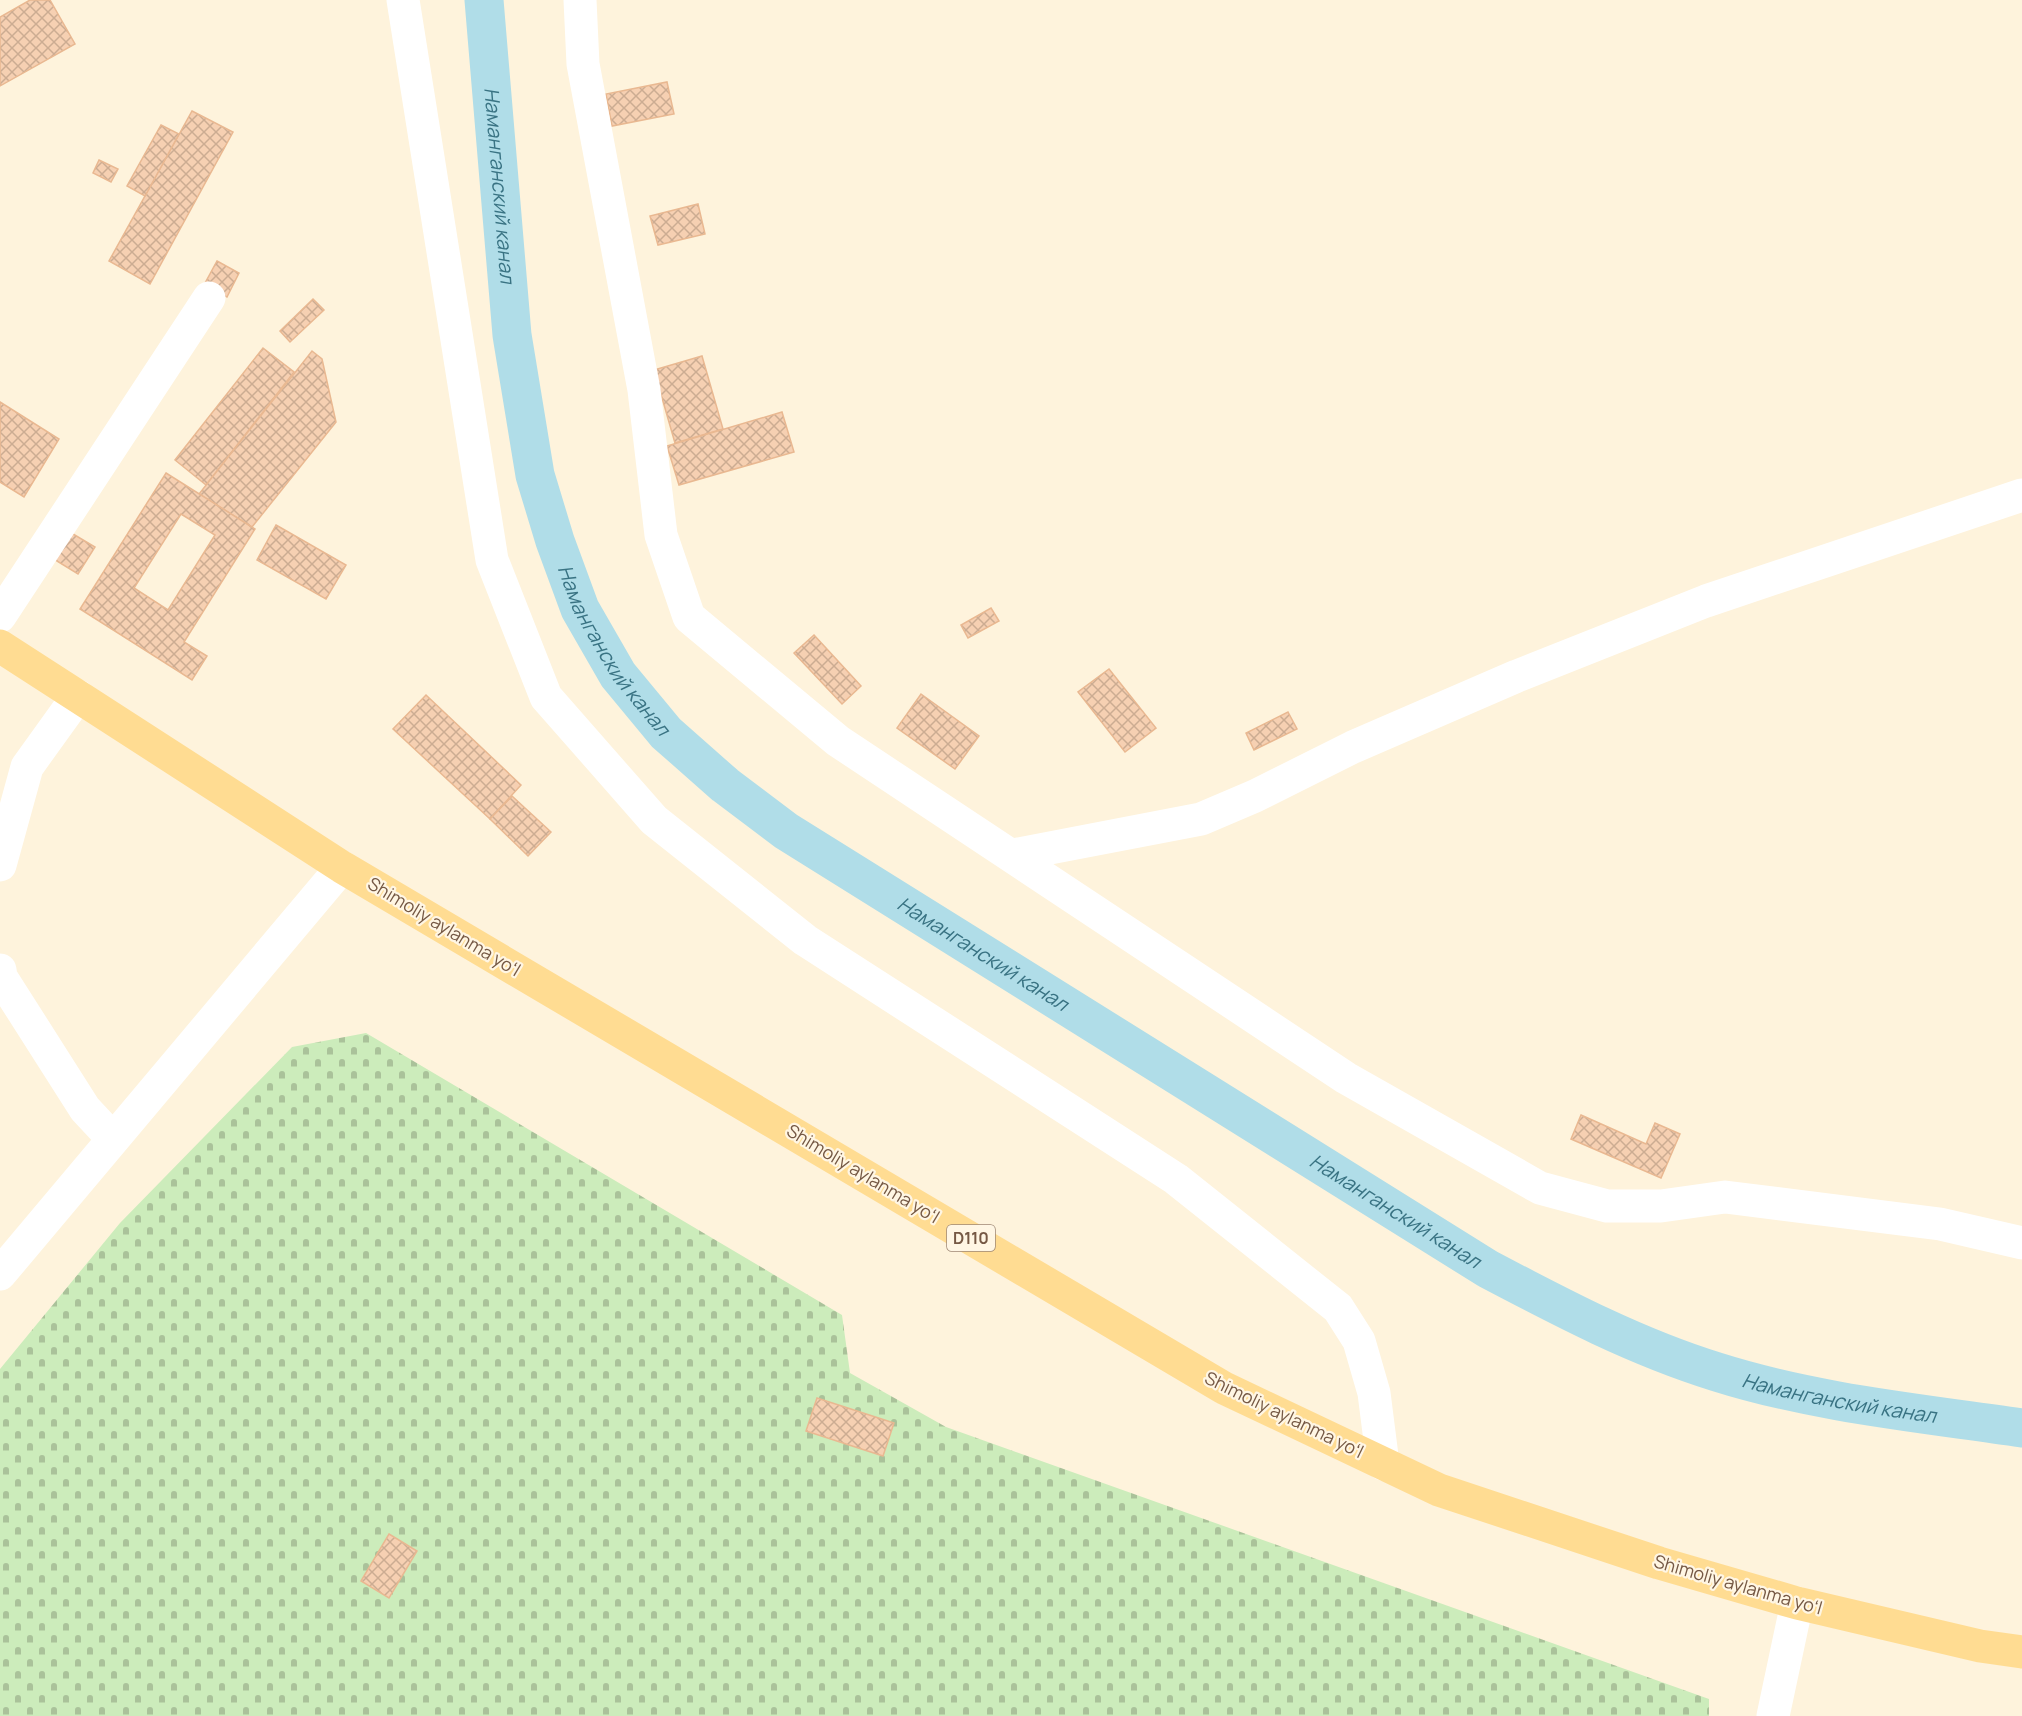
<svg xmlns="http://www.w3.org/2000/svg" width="2022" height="1716" font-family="Manrope,sans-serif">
  <defs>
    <pattern id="cemetery-stones" width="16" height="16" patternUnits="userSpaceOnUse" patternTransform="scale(1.5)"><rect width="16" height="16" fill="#ccecbb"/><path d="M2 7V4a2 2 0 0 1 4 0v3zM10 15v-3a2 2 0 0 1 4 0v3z" fill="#aac29a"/></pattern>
    <pattern id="building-cross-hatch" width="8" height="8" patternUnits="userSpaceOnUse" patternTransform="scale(1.5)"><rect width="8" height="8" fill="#f6d0b2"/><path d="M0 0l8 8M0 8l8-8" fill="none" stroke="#ccac92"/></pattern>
  </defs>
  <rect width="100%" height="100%" fill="#fef3dc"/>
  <path fill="url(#cemetery-stones)" d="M 366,1033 L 842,1315 L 850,1373 L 946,1427 L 1709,1699 L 1709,1716 L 0,1716 L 0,1369 L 120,1223 L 292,1047 Z"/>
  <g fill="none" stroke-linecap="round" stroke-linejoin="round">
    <path stroke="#b0dde8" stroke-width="39" id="s1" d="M 484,0 L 512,335 L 535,475 L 555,541 L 580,609 L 618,675 L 666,733 L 725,785 L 786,831 L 1488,1269 C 1562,1308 1636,1347 1717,1372 C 1815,1403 1920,1413 2022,1428"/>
  </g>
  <g fill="url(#building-cross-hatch)" stroke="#e9b891" stroke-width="1.5" fill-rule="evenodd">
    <path d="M 30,0 L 50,0 L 75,44 L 0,86 L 0,17 Z"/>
    <path d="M 667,82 L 674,114 L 612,126 L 606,94 Z"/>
    <path d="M 192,111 L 233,132 L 150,284 L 109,261 Z"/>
    <path d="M 161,125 L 179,134 L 145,196 L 127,186 Z"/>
    <path d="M 99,160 L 118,169 L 111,182 L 93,173 Z"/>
    <path d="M 698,204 L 705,234 L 658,245 L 650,216 Z"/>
    <path d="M 217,261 L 239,273 L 227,297 L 204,285 Z"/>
    <path d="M 313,299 L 324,310 L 290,342 L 280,331 Z"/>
    <path d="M 263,348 L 294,372 L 206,485 L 175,460 Z"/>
    <path d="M 312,351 L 322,359 L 336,422 L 252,527 L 199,494 Z"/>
    <path d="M 702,356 L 723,429 L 675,443 L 654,370 Z"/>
    <path d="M 0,402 L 59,439 L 24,497 L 0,482 Z"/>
    <path d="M 782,412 L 794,452 L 679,485 L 667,446 Z"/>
    <path d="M 166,473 L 255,529 L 184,642 L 207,656 L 192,680 L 80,609 ZM 181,514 L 215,535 L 168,610 L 134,588 Z"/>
    <path d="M 276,525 L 346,565 L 326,599 L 257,560 Z"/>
    <path d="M 68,531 L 95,547 L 78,574 L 52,558 Z"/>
    <path d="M 991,608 L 999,621 L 968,638 L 961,625 Z"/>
    <path d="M 814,635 L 861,686 L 842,704 L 794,653 Z"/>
    <path d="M 1109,669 L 1156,728 L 1125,752 L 1078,692 Z"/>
    <path d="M 921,694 L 979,736 L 955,769 L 897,728 Z"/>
    <path d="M 426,695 L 521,785 L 490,819 L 393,729 Z"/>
    <path d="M 1288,712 L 1297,729 L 1254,750 L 1246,733 Z"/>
    <path d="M 512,796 L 551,832 L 528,856 L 490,819 Z"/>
    <path d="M 1581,1115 L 1646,1144 L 1655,1123 L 1680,1134 L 1661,1178 L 1571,1139 Z"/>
    <path d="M 817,1398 L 894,1423 L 883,1456 L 806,1431 Z"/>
    <path d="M 389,1534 L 417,1551 L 389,1598 L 361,1581 Z"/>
  </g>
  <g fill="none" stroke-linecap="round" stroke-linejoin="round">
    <g stroke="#fff" stroke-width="33">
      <path d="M 403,0 L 492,560 L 546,697 L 654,820 L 805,940 L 1176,1179 L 1338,1308 L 1359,1341 L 1374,1393 L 1383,1464"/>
      <path d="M 580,0 L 583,64 L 644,390 L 661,535 L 689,617 L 838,741 L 1346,1078 L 1540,1188 L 1607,1206 L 1661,1206 L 1725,1197 L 1940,1224 L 2022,1243"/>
      <path d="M 0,616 L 209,298"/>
      <path d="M 1013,855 L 1201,819 L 1255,796 L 1353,747 L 1517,676 L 1706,601 L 2022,495"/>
      <path d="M 0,865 L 27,767 L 78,696"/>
      <path d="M 0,970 L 1,977 L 85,1109 L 113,1139"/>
      <path d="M 0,1274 L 342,867"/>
      <path d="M 1773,1716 L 1797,1603"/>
    </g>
    <path stroke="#ffdc92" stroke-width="33" d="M 0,646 L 342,867 L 1224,1388 L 1439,1490 L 1659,1563 L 1797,1603 L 1980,1646 L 2022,1652"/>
  </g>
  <g text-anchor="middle" stroke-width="4.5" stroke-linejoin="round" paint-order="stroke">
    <rect fill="#fff6e4" stroke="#9e8774" stroke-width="1.5" x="947" y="1225" width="48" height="26" rx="4.5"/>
    <g font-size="16" font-weight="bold" fill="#755844">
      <text x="971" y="1244">D110</text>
    </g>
    <g font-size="18" fill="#755844" stroke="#fff6e4">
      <text transform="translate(444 927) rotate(31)" y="6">Shimoliy aylanma yoʻl</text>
      <text transform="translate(863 1174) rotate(31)" y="6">Shimoliy aylanma yoʻl</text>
      <text transform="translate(1284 1415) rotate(26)" y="6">Shimoliy aylanma yoʻl</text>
      <text transform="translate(1738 1585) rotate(16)" y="6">Shimoliy aylanma yoʻl</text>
    </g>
    <g font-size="20" font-style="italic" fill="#397383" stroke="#fff6e4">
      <text dy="7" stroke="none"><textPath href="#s1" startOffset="186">Наманганский канал</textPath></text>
      <text dy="7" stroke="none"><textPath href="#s1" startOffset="672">Наманганский канал</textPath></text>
      <text dy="7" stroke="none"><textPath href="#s1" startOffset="1158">Наманганский канал</textPath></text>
      <text dy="7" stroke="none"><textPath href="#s1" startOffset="1644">Наманганский канал</textPath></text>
      <text dy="7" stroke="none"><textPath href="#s1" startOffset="2130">Наманганский канал</textPath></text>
    </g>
  </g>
</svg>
